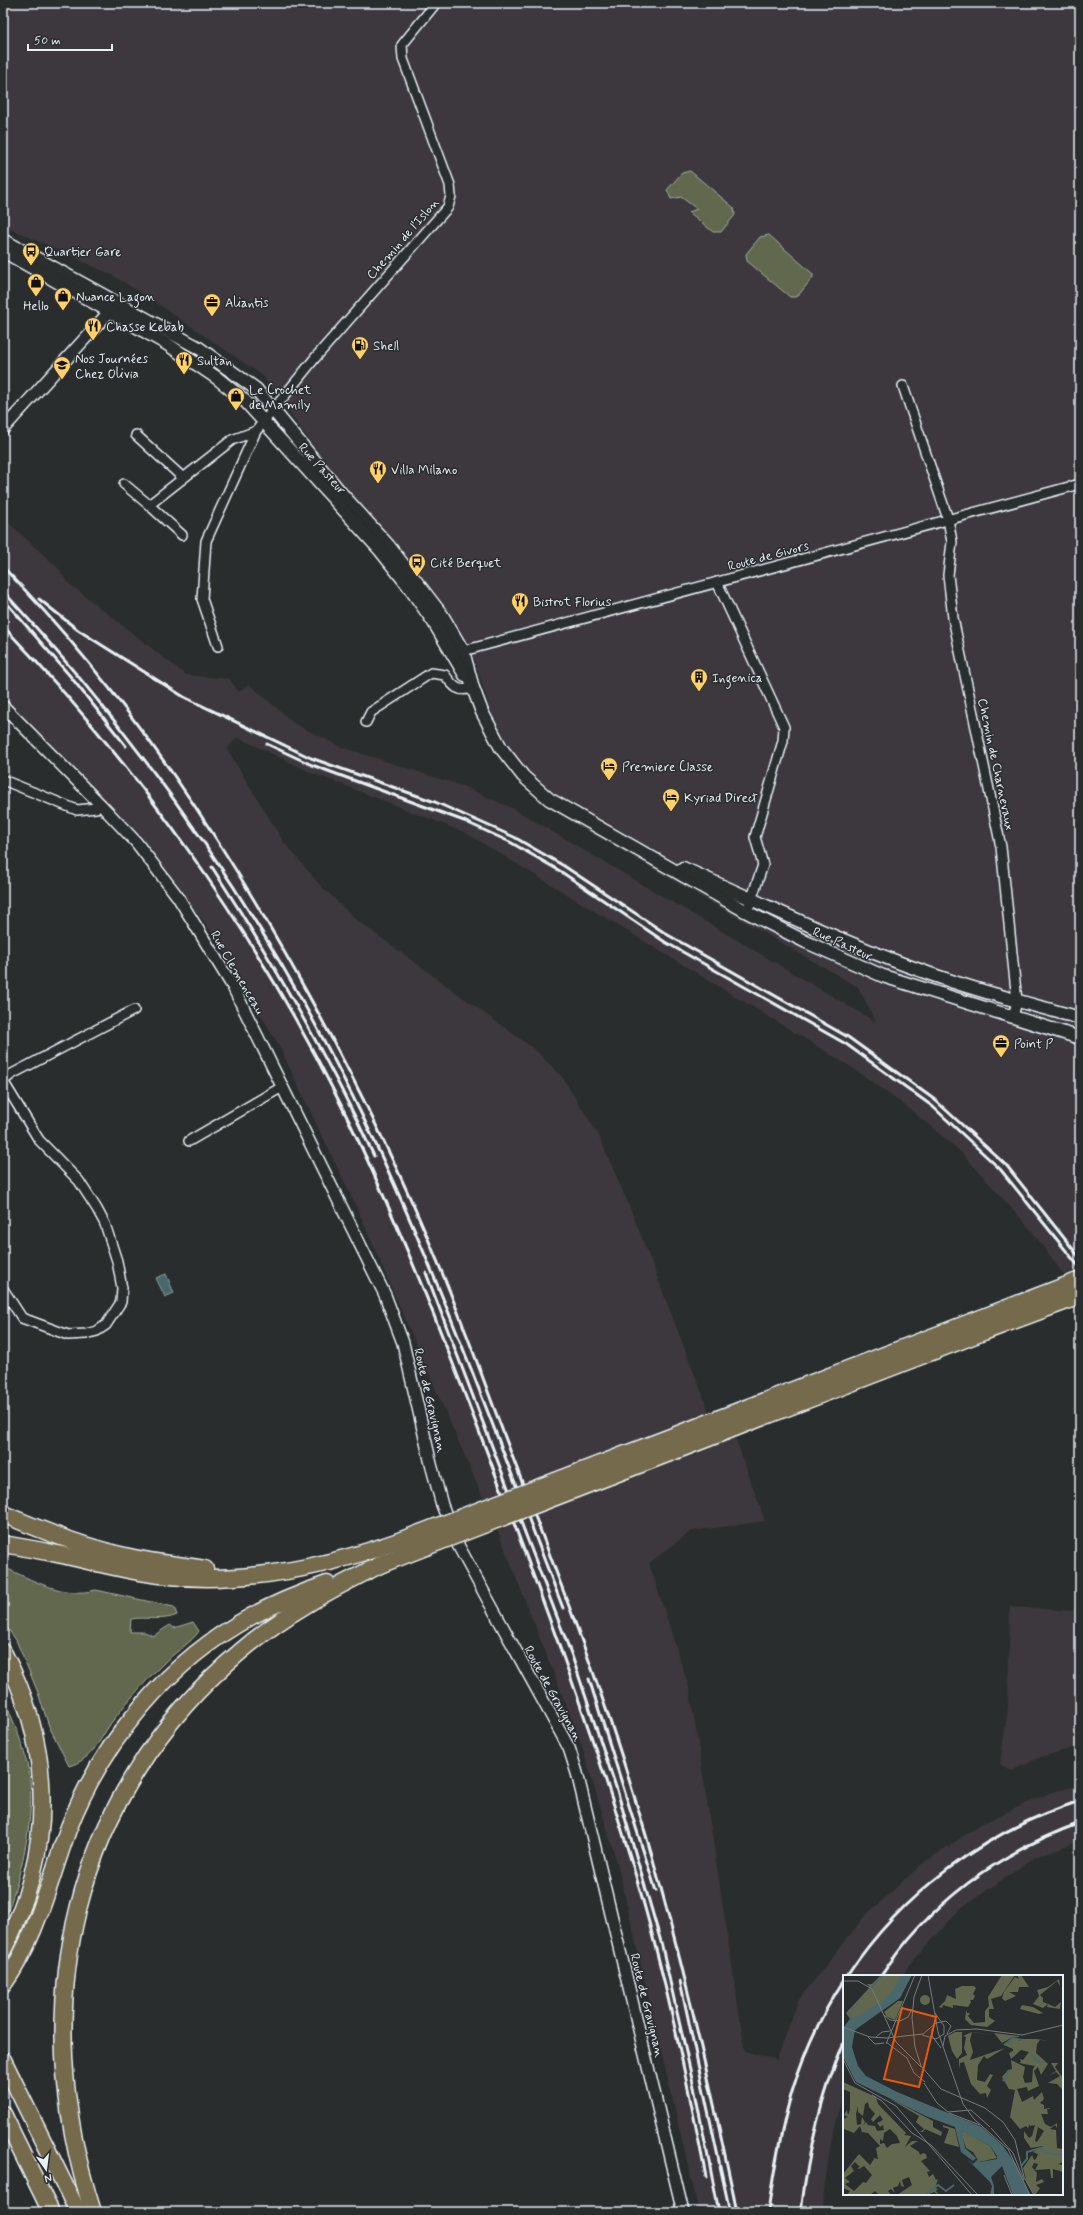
<svg xmlns="http://www.w3.org/2000/svg" width="1083" height="2215" font-family="Mynerve,sans-serif">
  <rect width="100%" height="100%" fill="#2a2d2e"/>
  <filter id="ink" filterUnits="userSpaceOnUse"><feTurbulence type="fractalNoise" baseFrequency=".025" numOctaves="2"/><feDisplacementMap in="SourceGraphic" scale="8" xChannelSelector="R" yChannelSelector="G"/><feConvolveMatrix kernelMatrix="1 2 1 2 8 2 1 2 1" color-interpolation-filters="sRGB"/></filter>
  <g filter="url(#ink)">
    <g fill="#3c393c">
      <path d="M 3,3 L 1080,3 L 1080,1217 L 1077,1219 L 1080,1224 L 1080,1268 L 1064,1275 L 1032,1231 L 961,1152 L 911,1110 L 853,1068 L 466,833 L 310,772 L 237,737 L 227,749 L 283,841 L 319,884 L 355,919 L 534,1049 L 562,1077 L 598,1134 L 633,1215 L 710,1414 L 484,1500 L 356,1206 L 279,1046 L 218,941 L 147,844 L 3,697 L 3,518 L 59,569 L 67,582 L 186,675 L 229,679 L 239,692 L 249,684 L 295,724 L 341,747 L 462,786 L 514,809 L 876,1022 L 858,987 L 554,812 L 506,759 L 473,656 L 454,622 L 335,476 L 263,376 L 154,301 L 112,275 L 3,225 Z"/>
      <path d="M 735,1437 L 765,1521 L 692,1531 L 649,1563 L 690,1691 L 745,2051 L 777,2060 L 798,2001 L 864,1917 L 922,1864 L 981,1824 L 1052,1792 L 1080,1785 L 1080,1841 L 1037,1856 L 961,1908 L 907,1968 L 902,1976 L 844,1976 L 844,2095 L 831,2141 L 821,2212 L 699,2212 L 617,1862 L 580,1740 L 497,1529 Z"/>
      <path d="M 1080,1598 L 1080,1746 L 1041,1757 L 1011,1771 L 1000,1764 L 1008,1708 L 1010,1607 L 1073,1611 L 1077,1600 Z"/>
    </g>
    <g fill="#62684e" stroke="#a5aca3">
      <path d="M 690,171 L 734,208 L 735,215 L 721,232 L 713,232 L 689,212 L 697,209 L 681,197 L 671,199 L 667,190 L 682,173 Z"/>
      <path d="M 769,235 L 813,274 L 813,277 L 797,297 L 790,297 L 747,261 L 746,254 L 760,237 Z"/>
      <path d="M 3,1567 C 31,1579 64,1599 96,1590 L 174,1607 L 177,1615 C 162,1622 147,1616 131,1619 L 130,1632 L 145,1632 L 153,1636 L 170,1625 L 174,1628 L 193,1622 L 199,1631 C 191,1643 178,1650 167,1660 C 148,1678 130,1698 114,1719 C 99,1739 94,1759 69,1766 L 49,1726 L 37,1690 L 16,1640 L 3,1622 Z"/>
      <path d="M 3,1696 C 13,1720 24,1746 29,1772 C 36,1818 20,1881 3,1924 Z"/>
    </g>
    <path fill="#4a686c" stroke="#899fa4" d="M 166,1274 L 174,1293 L 165,1297 L 156,1278 Z"/>
    <g fill="none" stroke-linecap="round" stroke-linejoin="round">
      <g stroke="#e8f1f8" stroke-width="12">
        <g id="minor">
          <path d="M 903,386 L 948,519 L 952,542 L 948,575 L 953,618 L 1001,847 L 1017,1001 L 1013,1017"/>
          <path d="M 136,435 L 182,477"/>
          <path d="M 124,484 L 149,505"/>
          <path d="M 182,535 L 149,505 L 232,440 L 256,431 L 315,358 L 448,207 L 451,196 L 450,185 L 403,59 L 402,45 L 436,3"/>
          <path d="M 717,582 L 784,727 L 783,741 L 755,837 L 763,865 L 747,912"/>
          <path d="M 218,646 L 202,599 L 206,541 L 256,431"/>
          <path d="M 463,651 L 1080,484"/>
          <path d="M 366,722 L 371,712 L 431,673 L 445,675 C 453,686 458,693 473,688"/>
          <path d="M 3,780 L 77,810 L 96,808 L 101,805"/>
          <path d="M 3,1081 L 39,1140 L 79,1181 L 97,1209 L 105,1224 L 117,1261 L 122,1288 L 121,1302 L 106,1325 L 97,1331 L 86,1334 L 68,1335 L 22,1318 L 3,1289"/>
          <path d="M 3,1081 L 12,1074 L 134,1010"/>
          <path d="M 189,1141 L 282,1087"/>
        </g>
      </g>
      <g stroke="#e8f1f8" stroke-width="14">
        <g id="tertiary">
          <path d="M 3,429 L 110,311 L 118,310"/>
          <path d="M 3,706 L 101,805 L 136,842 L 178,897 L 233,987 L 385,1295 L 403,1343 L 431,1464 L 442,1505 L 458,1545 L 569,1748 L 577,1773 L 683,2212"/>
        </g>
      </g>
      <g stroke="#e8f1f8" stroke-width="15">
        <g id="secondary">
          <path d="M 3,240 L 199,348 L 256,389 L 341,493 L 388,545 L 442,615 L 463,651 L 473,688 L 482,712 L 501,748 L 523,776 L 549,799 L 747,912 L 806,942 L 883,976 L 1080,1038"/>
          <path d="M 3,251 L 167,344 L 217,378 L 245,401 L 380,550 L 407,584 L 433,621 L 465,675"/>
          <path d="M 683,868 C 772,908 861,952 954,982 C 996,996 1038,1006 1080,1018"/>
        </g>
      </g>
      <g stroke="#e8f1f8" stroke-width="19">
        <g id="motorway">
          <path d="M 981,1318 L 1080,1280"/>
          <path d="M 986,1331 L 1080,1296"/>
          <path d="M 3,1514 C 46,1532 89,1549 134,1558 C 157,1563 181,1565 205,1569"/>
          <path d="M 3,1544 C 21,1547 39,1550 57,1554 C 91,1561 125,1571 160,1575 C 249,1586 338,1565 420,1533"/>
          <path d="M 377,1566 L 426,1547"/>
          <path d="M 3,1652 C 55,1749 54,1853 3,1950"/>
          <path d="M 3,1985 C 37,1938 49,1881 69,1827 C 103,1740 170,1660 252,1616 C 276,1603 301,1593 327,1584"/>
          <path d="M 3,2060 L 78,2212"/>
          <path d="M 3,2114 L 51,2212"/>
          <path d="M 93,2212 C 26,2006 72,1793 241,1651 C 284,1614 335,1587 386,1562"/>
        </g>
      </g>
      <use href="#minor" stroke="#2a2d2e" stroke-width="9"/>
      <use href="#tertiary" stroke="#2a2d2e" stroke-width="11"/>
      <use href="#secondary" stroke="#2a2d2e" stroke-width="12"/>
      <use href="#motorway" stroke="#746b4b" stroke-width="16"/>
      <g stroke="#e8f1f8" stroke-width="3">
        <path d="M 3,567 C 128,695 225,842 310,998 C 359,1087 403,1177 441,1270 C 467,1332 489,1396 513,1458 C 554,1567 597,1675 631,1786 C 675,1926 707,2068 737,2212"/>
        <path d="M 3,591 C 142,741 262,913 353,1097 C 435,1262 496,1436 563,1608"/>
        <path d="M 39,599 L 78,630 L 184,697 L 311,758 L 435,802 L 514,837 L 564,866 L 668,935 L 848,1037 L 935,1100 L 1007,1166 L 1080,1258"/>
        <path d="M 4,600 L 70,676 L 126,746"/>
        <path d="M 3,626 C 138,767 254,930 341,1105 C 404,1232 454,1365 504,1497 C 553,1627 601,1756 640,1890 C 667,1984 687,2081 706,2177"/>
        <path d="M 267,744 L 312,765 L 464,821 L 510,842 L 560,871 L 665,942 L 846,1044 L 932,1106 L 1000,1169 L 1080,1268"/>
        <path d="M 212,867 C 272,960 327,1055 374,1156"/>
        <path d="M 426,1273 L 572,1656 L 617,1790 L 661,1942 L 694,2087 L 719,2212"/>
        <path d="M 589,1679 L 656,1891"/>
        <path d="M 847,1976 C 901,1894 986,1830 1080,1801"/>
        <path d="M 881,1976 C 928,1904 999,1852 1080,1823"/>
        <path d="M 680,1981 L 730,2212"/>
        <path d="M 768,2212 C 780,2126 795,2054 844,1980"/>
        <path d="M 801,2212 C 808,2153 821,2096 844,2042"/>
      </g>
      <g stroke="#e8f1f8" stroke-width="19" stroke-linecap="butt">
        <g id="motorway-bridge">
          <path d="M 420,1533 L 981,1318"/>
          <path d="M 426,1547 L 986,1331"/>
        </g>
      </g>
      <use href="#motorway-bridge" stroke="#746b4b" stroke-width="16"/>
    </g>
  </g>
  <defs>
    <g id="bus-pin" transform="scale(0.9)"><path d="M0 17L-7.5 6A9.5 9.5 0 1 1 7.5 6Z" fill="#ffd166" stroke="#2a2d2e"/><path d="M-5-6H5V4H4V6H2V4H-2V6H-4V4H-5ZM-3.5-4V0h7V-4ZM-3.5 1.2v1.5H-2V1.2ZM2 1.2v1.5H3.5V1.2Z" fill="#111"/></g>
    <g id="shop-pin" transform="scale(0.9)"><path d="M0 17L-7.5 6A9.5 9.5 0 1 1 7.5 6Z" fill="#ffd166" stroke="#2a2d2e"/><path d="M-5-2.5h2.3a2.7 3.5 0 0 1 5.4 0H5L5.5 6h-11ZM-1.5-2.5h3a1.5 2.3 0 0 0-3 0Z" fill="#111"/></g>
    <g id="office-pin" transform="scale(0.9)"><path d="M0 17L-7.5 6A9.5 9.5 0 1 1 7.5 6Z" fill="#ffd166" stroke="#2a2d2e"/><path d="M-6-3h4V-5.5h4V-3h4V5H-6ZM-1-4.5V-3h2v-1.5ZM-6 0V1H6V0Z" fill="#111"/></g>
    <g id="restaurant-pin" transform="scale(0.9)"><path d="M0 17L-7.5 6A9.5 9.5 0 1 1 7.5 6Z" fill="#ffd166" stroke="#2a2d2e"/><path d="M-5-6h1v4h1v-4h1v4h1v-4h1v5L-1.5 .5V6h-2V.5L-5-1ZM5-6V6H3V1.5H1.5Q1.5-4 5-6Z" fill="#111"/></g>
    <g id="fuel-pin" transform="scale(0.9)"><path d="M0 17L-7.5 6A9.5 9.5 0 1 1 7.5 6Z" fill="#ffd166" stroke="#2a2d2e"/><path d="M-5.5-6h7V0h2V4h1.3V-2.5L3-4.5l.8-.8L6-3V5H2.5V1h-1V6h-7ZM-4.2-4.7v3.2H.2V-4.7Z" fill="#111"/></g>
    <g id="school-pin" transform="scale(0.9)"><path d="M0 17L-7.5 6A9.5 9.5 0 1 1 7.5 6Z" fill="#ffd166" stroke="#2a2d2e"/><path d="M0-5L7-2L0 1L-7-2ZM-4 1L0 2.5L4 1V4Q0 6-4 4Z" fill="#111"/></g>
    <g id="building-pin" transform="scale(0.9)"><path d="M0 17L-7.5 6A9.5 9.5 0 1 1 7.5 6Z" fill="#ffd166" stroke="#2a2d2e"/><path d="M-4-6H4V6H1V3H-1V6H-4ZM-2.5-4.3h1.7v1.8h-1.7ZM.8-4.3h1.7v1.8H.8ZM-2.5-1h1.7V.8h-1.7ZM.8-1h1.7V.8H.8Z" fill="#111"/></g>
    <g id="hotel-pin" transform="scale(0.9)"><path d="M0 17L-7.5 6A9.5 9.5 0 1 1 7.5 6Z" fill="#ffd166" stroke="#2a2d2e"/><path d="M-6-4.5h1.5V1H6V5H4.5V3h-9V5H-6ZM-4 0a1.8 1.8 0 1 1 3.6 0ZM.5 0V-2.5h3Q6-2.5 6 0Z" fill="#111"/></g>
  </defs>
  <g fill-rule="evenodd">
    <use href="#bus-pin" x="31" y="251"/>
    <use href="#shop-pin" x="36" y="282"/>
    <use href="#shop-pin" x="63" y="296"/>
    <use href="#office-pin" x="212" y="302"/>
    <use href="#restaurant-pin" x="93" y="326"/>
    <use href="#fuel-pin" x="360" y="345"/>
    <use href="#restaurant-pin" x="184" y="360"/>
    <use href="#school-pin" x="62" y="365"/>
    <use href="#shop-pin" x="236" y="396"/>
    <use href="#restaurant-pin" x="378" y="469"/>
    <use href="#bus-pin" x="417" y="562"/>
    <use href="#restaurant-pin" x="520" y="601"/>
    <use href="#building-pin" x="699" y="677"/>
    <use href="#hotel-pin" x="609" y="766"/>
    <use href="#hotel-pin" x="671" y="797"/>
    <use href="#office-pin" x="1001" y="1043"/>
  </g>
  <g text-anchor="middle" stroke-width="3" stroke-linejoin="round" paint-order="stroke">
    <g font-size="13" fill="#e8f1f8" stroke="#2a2d2e">
      <text transform="translate(402 238) rotate(-49)" y="5">Chemin de l'Islon</text>
      <text transform="translate(323 468) rotate(48)" y="5">Rue Pasteur</text>
      <text transform="translate(768 555) rotate(-15)" y="5">Route de Givors</text>
      <text transform="translate(997 764) rotate(78)" y="5">Chemin de Charnevaux</text>
      <text transform="translate(843 943) rotate(24)" y="5">Rue Pasteur</text>
      <text transform="translate(238 972) rotate(60)" y="5">Rue Clemenceau</text>
      <text transform="translate(431 1400) rotate(77)" y="5">Route de Gravignan</text>
      <text transform="translate(554 1693) rotate(61)" y="5">Route de Gravignan</text>
      <text transform="translate(648 2005) rotate(76)" y="5">Route de Gravignan</text>
    </g>
    <g font-size="13" fill="#e8f1f8" stroke="#2a2d2e" text-anchor="start">
      <text x="44" y="256">Quartier Gare</text>
      <text x="76" y="301">Nuance Lagon</text>
      <text x="225" y="307">Aliantis</text>
      <text x="36" y="310" text-anchor="middle">Hello</text>
      <text x="106" y="331">Chasse Kebab</text>
      <text x="373" y="350">Shell</text>
      <text x="75" y="363">Nos Journées<tspan x="75" dy="15">Chez Olivia</tspan></text>
      <text x="197" y="365">Sultan</text>
      <text x="249" y="394">Le Crochet<tspan x="249" dy="15">de Mamily</tspan></text>
      <text x="391" y="474">Villa Milano</text>
      <text x="430" y="567">Cité Berquet</text>
      <text x="533" y="606">Bistrot Florius</text>
      <text x="712" y="682">Ingenica</text>
      <text x="622" y="771">Premiere Classe</text>
      <text x="684" y="802">Kyriad Direct</text>
      <text x="1014" y="1048">Point P</text>
    </g>
  </g>
  <g transform="translate(843 1975)">
    <rect width="220" height="220" fill="#2a2d2e"/>
    <path d="M 38,0 L 63,0 L 52,20 L 11,49 L 3,38 L 27,12 L 24,9 L 29,9 ZM 159,0 L 172,0 L 158,21 L 148,24 L 151,34 L 146,34 L 146,42 L 152,46 L 144,52 L 128,50 L 122,44 L 123,37 L 124,35 L 124,38 L 127,38 L 125,41 L 131,48 L 142,47 L 142,36 L 146,31 L 145,22 ZM 174,0 L 178,0 L 186,12 L 176,12 L 175,17 L 166,17 L 173,21 L 162,26 L 159,23 L 161,17 L 172,2 L 176,4 ZM 216,4 L 217,11 L 214,6 L 197,20 L 200,23 L 200,27 L 212,32 L 218,27 L 217,34 L 204,32 L 205,29 L 200,33 L 190,29 L 196,21 L 194,15 L 205,12 ZM 119,11 L 131,11 L 133,13 L 130,19 L 132,21 L 130,25 L 127,25 L 128,27 L 125,32 L 110,30 L 110,33 L 100,30 L 99,33 L 96,32 L 102,26 L 104,20 L 113,24 L 112,14 ZM77 25a5 5 0 1 1 10 0a5 5 0 1 1-10 0ZM 55,26 L 60,26 L 52,45 L 44,42 L 41,37 ZM 179,30 L 190,32 L 200,38 L 196,39 L 177,34 ZM 112,57 L 119,57 L 119,78 L 114,84 L 109,76 L 105,61 ZM 129,57 L 131,57 L 148,60 L 129,57 L 127,65 L 130,77 L 127,85 L 162,73 L 144,84 L 141,81 L 135,90 L 134,105 L 142,107 L 147,99 L 150,100 L 144,111 L 148,115 L 144,123 L 143,118 L 137,119 L 128,109 L 121,87 L 117,88 L 116,94 L 116,84 L 124,80 L 121,73 L 123,62 L 120,61 ZM 151,58 L 176,61 L 176,62 L 170,62 L 159,68 ZM 171,63 L 177,66 L 179,64 L 193,64 L 206,66 L 197,65 L 194,69 L 193,78 L 205,89 L 198,100 L 195,92 L 191,96 L 196,111 L 185,116 L 184,112 L 174,114 L 179,127 L 190,121 L 191,125 L 199,117 L 201,124 L 197,128 L 201,130 L 201,134 L 207,133 L 207,134 L 204,134 L 205,139 L 198,139 L 202,149 L 208,152 L 214,148 L 214,153 L 212,150 L 207,154 L 213,155 L 214,173 L 220,174 L 220,187 L 215,189 L 219,190 L 220,197 L 210,194 L 210,203 L 208,203 L 207,194 L 192,195 L 195,189 L 191,188 L 189,192 L 194,198 L 193,207 L 199,204 L 201,207 L 193,210 L 197,213 L 192,220 L 184,208 L 180,193 L 189,180 L 191,185 L 193,184 L 195,179 L 190,177 L 200,171 L 188,173 L 181,163 L 181,156 L 186,163 L 189,161 L 192,150 L 187,151 L 187,149 L 185,153 L 183,151 L 177,154 L 167,142 L 172,115 L 166,114 L 159,102 L 165,95 L 169,94 L 168,85 L 182,92 L 180,102 L 182,108 L 189,107 L 190,94 L 192,91 L 176,88 L 178,87 L 177,84 L 180,85 L 186,77 L 178,75 L 168,84 L 166,78 L 170,76 L 170,74 L 161,70 ZM 195,152 L 201,156 L 194,167 L 192,166 ZM 208,88 L 215,88 L 212,92 L 220,103 L 220,115 L 214,109 L 205,108 L 217,101 L 213,97 L 206,101 L 213,96 ZM 0,107 L 33,122 L 35,129 L 63,158 L 61,160 L 68,161 L 62,172 L 69,166 L 75,166 L 67,171 L 76,177 L 77,180 L 80,178 L 83,179 L 84,183 L 78,186 L 87,196 L 84,197 L 86,202 L 90,199 L 93,205 L 95,204 L 92,213 L 95,214 L 93,216 L 96,220 L 91,217 L 84,220 L 88,215 L 83,220 L 54,220 L 69,210 L 66,202 L 59,205 L 61,212 L 58,211 L 57,206 L 55,211 L 50,213 L 52,218 L 48,214 L 45,216 L 48,220 L 36,220 L 32,216 L 27,220 L 4,220 L 7,216 L 0,213 L 0,199 L 16,179 L 27,190 L 31,184 L 30,183 L 35,184 L 33,173 L 37,171 L 25,158 L 19,157 L 17,151 L 11,158 L 1,154 L 0,144 L 5,142 L 1,140 L 4,135 L 5,140 L 7,135 L 7,117 L 0,114 ZM 25,127 L 26,132 L 32,139 L 28,144 L 30,147 L 37,140 L 40,145 L 34,148 L 37,152 L 40,150 L 41,155 L 34,156 L 32,151 L 25,150 L 23,147 L 20,151 L 22,147 L 19,142 L 18,149 L 14,150 L 13,139 L 15,131 L 15,137 L 20,141 L 22,129 ZM 47,154 L 54,161 L 57,168 L 49,169 L 44,173 L 41,168 L 37,169 L 37,164 L 40,166 L 41,158 ZM 12,187 L 17,192 L 14,193 L 16,194 L 21,191 L 29,200 L 23,208 L 20,207 L 11,216 L 2,209 L 7,207 L 2,203 L 11,196 L 8,191 ZM 47,124 L 56,128 L 90,146 L 90,152 L 99,157 L 98,161 L 82,154 L 80,157 L 77,157 L 81,154 L 73,147 L 76,141 ZM 100,150 L 112,154 L 116,172 L 101,168 L 106,154 L 100,152 ZM 120,156 L 147,171 L 154,183 L 136,187 L 130,177 L 123,173 L 118,158 Z" fill="#62684e" fill-rule="evenodd"/>
    <path d="M 58,0 L 69,0 L 57,23 L 12,55 L 9,72 L 15,91 L 23,101 L 54,117 L 139,152 L 160,171 L 172,188 L 187,220 L 170,220 L 159,191 L 148,202 L 151,211 L 151,220 L 147,220 L 149,211 L 147,207 L 124,184 L 130,189 L 134,185 L 137,187 L 154,184 L 154,181 L 147,171 L 119,156 L 122,173 L 133,183 L 130,186 L 118,177 L 112,152 L 85,142 L 13,107 L 0,82 L 0,53 L 7,44 L 4,39 L 7,41 L 7,39 L 11,32 L 18,23 L 8,39 L 9,44 L 37,28 L 50,15 Z" fill="#4a686c"/>
    <path fill="none" stroke="#4a686c" stroke-width="2" d="M 27,15 L 39,0M 161,70 L 170,63 L 179,65M 188,78 L 193,85 L 200,88M 160,106 L 166,95M 178,191 L 184,184 L 184,177 L 197,173 L 204,178 L 220,180M 82,220 L 95,210 L 103,216 L 111,210"/>
    <path fill="none" stroke="#767b7f" stroke-width="1" d="M 79,0 L 71,22 L 69,43 L 72,72 L 78,91 L 98,114 L 142,133 L 160,147 L 172,165 L 181,202 L 191,220M 85,0 L 95,57 L 120,129 L 131,144 L 165,174 L 187,220M 0,6 L 15,6 L 29,14 L 53,67 L 78,92M 41,40 L 47,45 L 57,46 L 65,42 L 69,34M 0,52 L 27,62 L 44,63 L 80,59 L 93,48 L 103,46 L 108,51 L 104,59M 89,54 L 89,61 L 98,73M 79,60 L 93,64 L 101,59 L 101,51 L 92,38M 25,62 L 32,69 L 41,68M 33,62 L 39,57 L 47,56M 43,67 L 64,83 L 71,98 L 82,107M 43,69 L 72,0M 100,71 L 102,61 L 113,55 L 134,54 L 179,60 L 220,50M 0,84 L 12,108 L 53,131 L 129,220M 81,108 L 94,128 L 105,137 L 128,135 L 147,152M 29,120 L 39,126 L 69,158 L 88,170 L 135,220M 106,138 L 137,150M 148,153 L 170,178 L 181,205M 161,200 L 169,220"/>
    <path fill="#e8590c" fill-opacity="0.15" stroke="#e8590c" stroke-width="2" d="M 59,33 L 93,42 L 76,112 L 41,104 Z"/>
    <rect width="220" height="220" fill="none" stroke="#e8f1f8" stroke-width="2"/>
  </g>
  <rect width="1083" height="2215" fill="none" stroke="#2a2d2e" stroke-width="16"/>
  <rect x="8" y="8" width="1067" height="2199" fill="none" stroke="#e8f1f8" stroke-width="1.5" filter="url(#ink)"/>
  <g transform="translate(46 2169) rotate(166)" stroke="#2a2d2e" stroke-width="3" paint-order="stroke">
  <path d="M0-3L7 15L0 10L-7 15Z" fill="#e8f1f8"/>
  <text y="-6" font-size="11" font-weight="bold" text-anchor="middle" fill="#e8f1f8">N</text>
  </g>
  <path d="M28 44v6h84v-6" fill="none" stroke="#e8f1f8" stroke-width="2"/>
  <text x="34" y="44" font-size="12" fill="#e8f1f8" stroke="#2a2d2e" stroke-width="3" paint-order="stroke">50 m</text>
</svg>
